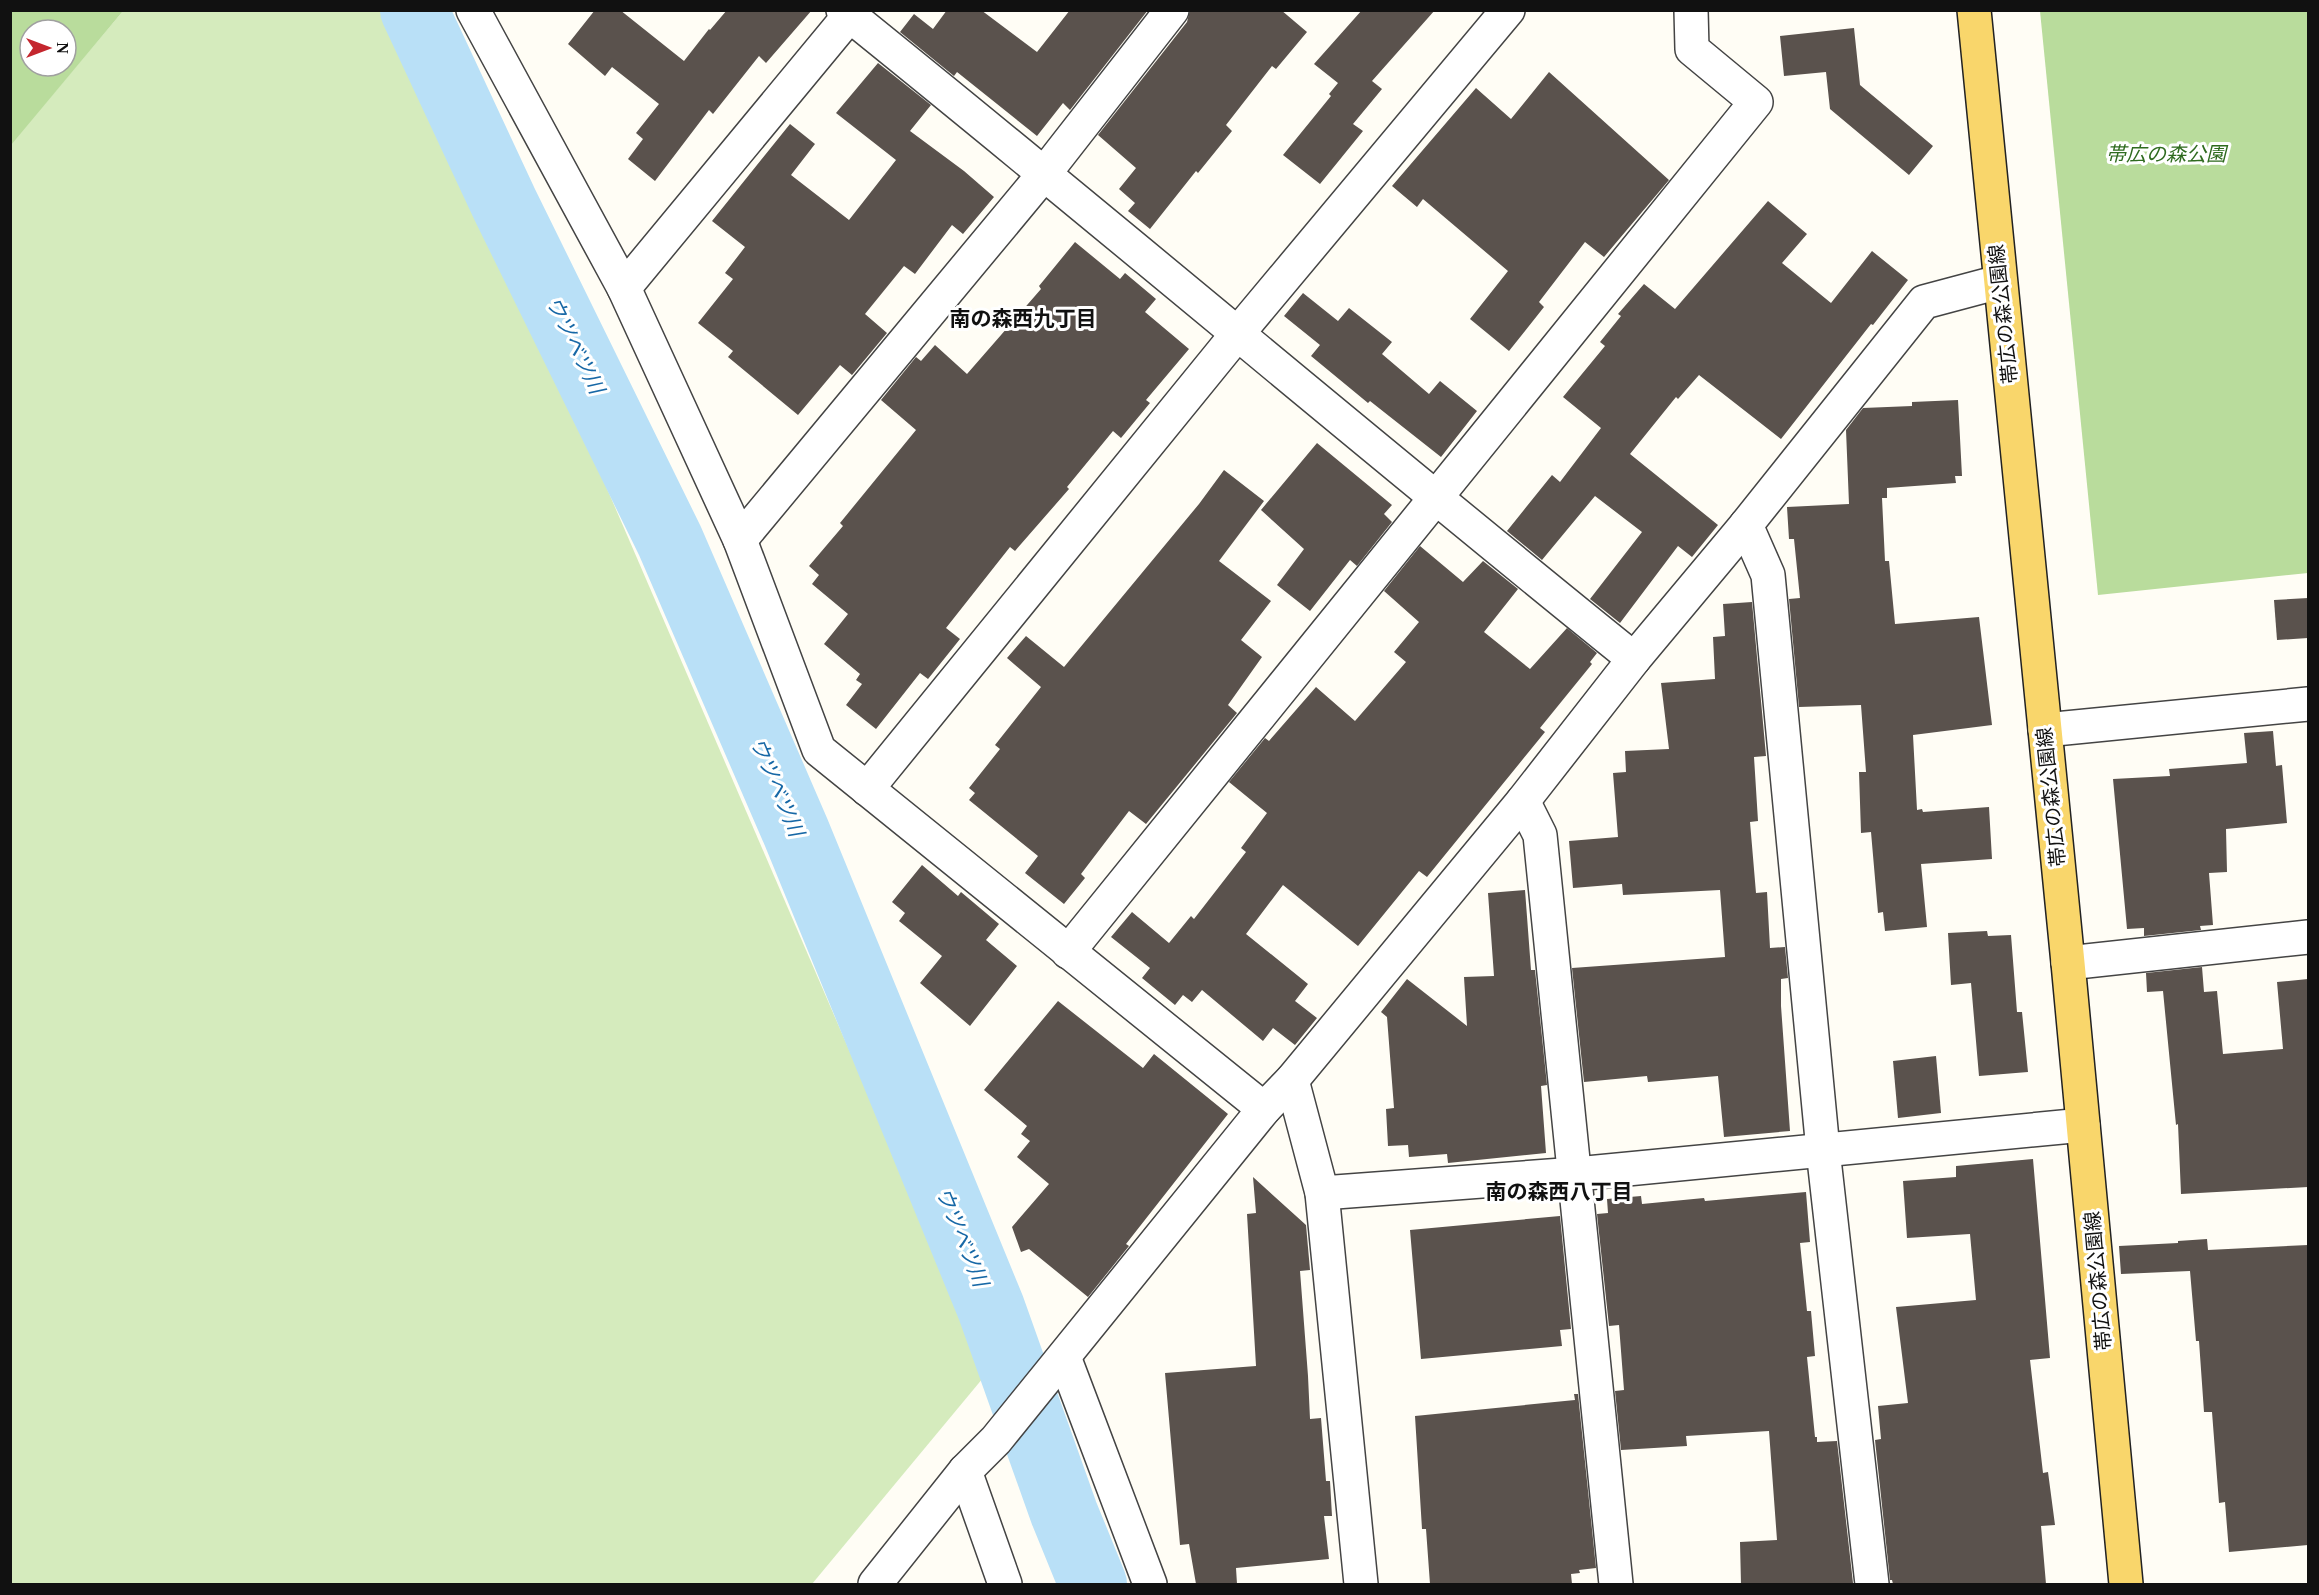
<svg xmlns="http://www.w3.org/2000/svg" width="2319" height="1595" font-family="'Times New Roman','Noto Sans JP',serif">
  <rect width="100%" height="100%" fill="#fffdf5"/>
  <path fill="#d5ebbd" d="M 123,11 L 401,11 L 988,1372 L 812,1584 L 11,1584 L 10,145 Z"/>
  <g fill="#b9dc9c" fill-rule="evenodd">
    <path d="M 11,10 L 123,11 L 11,145 L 10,11 ZM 30,30 L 66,30 L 66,66 L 30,66 Z"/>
    <path d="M 2040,11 L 2308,11 L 2308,573 L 2098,595 Z"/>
  </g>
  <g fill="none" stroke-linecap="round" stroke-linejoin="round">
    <path stroke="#b9e0f7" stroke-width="68" d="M 414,10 L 504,203 L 670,541 L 796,832 L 991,1308 L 1064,1513 L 1093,1584"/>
  </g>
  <g fill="#5a524d">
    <path d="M 595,10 L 620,10 L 684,61 L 709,29 L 710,30 L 727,10 L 812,10 L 766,63 L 759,56 L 713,114 L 709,110 L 655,181 L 628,159 L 643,139 L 636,133 L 659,104 L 612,67 L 605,76 L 568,44 Z"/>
    <path d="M 947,10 L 981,10 L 1037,52 L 1070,10 L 1148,10 L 1070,110 L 1063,103 L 1037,136 L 957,72 L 954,76 L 900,32 L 914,14 L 933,29 Z"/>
    <path d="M 1190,10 L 1281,10 L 1307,32 L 1276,69 L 1272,66 L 1226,125 L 1232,131 L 1198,173 L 1196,171 L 1150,229 L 1128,211 L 1135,203 L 1119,189 L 1136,168 L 1098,135 L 1187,22 Z"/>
    <path d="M 1362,10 L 1435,10 L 1372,81 L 1382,89 L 1353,124 L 1363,131 L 1320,184 L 1283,155 L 1331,96 L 1329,94 L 1338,83 L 1314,64 Z"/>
    <path d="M 1854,28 L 1860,85 L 1933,146 L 1909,175 L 1830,109 L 1826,72 L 1784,76 L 1780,36 Z"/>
    <path d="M 878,63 L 931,105 L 910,131 L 964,171 L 994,197 L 963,234 L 952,225 L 915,274 L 904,266 L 865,314 L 887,333 L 852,375 L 840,365 L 798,415 L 728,357 L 733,351 L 698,323 L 733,279 L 725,273 L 745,247 L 712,221 L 790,124 L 815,144 L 791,175 L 849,220 L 896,160 L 836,113 Z"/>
    <path d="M 1549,72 L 1669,180 L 1604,257 L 1585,242 L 1539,302 L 1544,307 L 1509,351 L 1470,319 L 1508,271 L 1423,199 L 1417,207 L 1392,186 L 1476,88 L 1511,119 Z"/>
    <path d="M 1768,201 L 1807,234 L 1782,263 L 1831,303 L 1872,251 L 1908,280 L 1873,325 L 1871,324 L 1781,439 L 1699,375 L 1678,399 L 1676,397 L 1630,454 L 1718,525 L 1692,557 L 1678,546 L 1620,623 L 1590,599 L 1642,532 L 1595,496 L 1542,560 L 1507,531 L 1552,475 L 1560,482 L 1601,428 L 1563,397 L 1605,346 L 1600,342 L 1621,316 L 1618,314 L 1644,284 L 1675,309 Z"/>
    <path d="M 1075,242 L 1120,279 L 1125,273 L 1156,299 L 1145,312 L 1189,349 L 1146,400 L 1150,403 L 1121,438 L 1113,431 L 1067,487 L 1069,489 L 1015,551 L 1010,547 L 946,628 L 960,639 L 928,679 L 920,673 L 876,729 L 846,705 L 862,684 L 856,680 L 860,674 L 824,644 L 848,614 L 812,584 L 819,575 L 809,566 L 843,526 L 840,523 L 916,430 L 881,400 L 916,357 L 921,361 L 935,345 L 967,374 L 1041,289 L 1039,286 Z"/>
    <path d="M 1303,293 L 1338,321 L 1349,308 L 1392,342 L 1382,354 L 1429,394 L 1440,381 L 1477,411 L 1441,457 L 1389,416 L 1370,401 L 1368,403 L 1311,356 L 1320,345 L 1284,316 Z"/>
    <path d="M 1958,400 L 1962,476 L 1955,476 L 1956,483 L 1887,488 L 1887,498 L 1882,498 L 1885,561 L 1889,561 L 1895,624 L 1979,617 L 1992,725 L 1913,735 L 1917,810 L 1922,809 L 1923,812 L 1989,807 L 1992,859 L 1921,864 L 1927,927 L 1885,931 L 1883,912 L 1878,913 L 1871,832 L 1861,833 L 1859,772 L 1866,772 L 1861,705 L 1799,707 L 1789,599 L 1800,598 L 1794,539 L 1789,539 L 1787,507 L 1849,504 L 1846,430 L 1863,408 L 1912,406 L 1912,402 Z"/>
    <path d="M 1317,443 L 1392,505 L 1384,514 L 1392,522 L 1357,566 L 1350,560 L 1310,611 L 1277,585 L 1304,549 L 1261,510 Z"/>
    <path d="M 1224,470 L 1264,501 L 1219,561 L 1271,601 L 1241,640 L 1262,657 L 1228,705 L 1237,713 L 1146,824 L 1129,811 L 1081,874 L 1085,878 L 1064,904 L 1025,873 L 1038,856 L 969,800 L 975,793 L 969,788 L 1000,749 L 995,745 L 1041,687 L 1007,658 L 1026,636 L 1064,667 L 1199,504 Z"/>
    <path d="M 1420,546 L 1463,582 L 1483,561 L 1518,589 L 1484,632 L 1530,669 L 1567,628 L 1597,653 L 1590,662 L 1592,664 L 1540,728 L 1545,732 L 1427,877 L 1419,871 L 1358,946 L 1283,885 L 1246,934 L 1308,984 L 1295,1001 L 1317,1018 L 1295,1045 L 1273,1028 L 1263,1041 L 1202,990 L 1192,1002 L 1183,995 L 1175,1005 L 1142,978 L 1150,968 L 1111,937 L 1132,912 L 1169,943 L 1191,916 L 1194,919 L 1246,852 L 1241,848 L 1267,813 L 1229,782 L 1265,738 L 1269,741 L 1316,687 L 1355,721 L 1406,662 L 1394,652 L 1419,622 L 1384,591 Z"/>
    <path d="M 2308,598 L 2308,638 L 2277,640 L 2274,600 Z"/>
    <path d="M 1752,602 L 1766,756 L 1754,757 L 1758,821 L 1750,822 L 1756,893 L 1767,892 L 1770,948 L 1785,947 L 1788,978 L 1781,979 L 1781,1006 L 1790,1131 L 1724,1137 L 1718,1076 L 1648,1082 L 1647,1076 L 1584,1082 L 1572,968 L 1725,957 L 1720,890 L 1623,895 L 1622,884 L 1573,888 L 1569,841 L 1618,837 L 1613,773 L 1626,772 L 1625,751 L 1669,749 L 1661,683 L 1715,679 L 1713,637 L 1725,636 L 1723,604 Z"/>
    <path d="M 2273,731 L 2276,766 L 2282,765 L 2287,823 L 2226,829 L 2227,872 L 2209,873 L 2213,925 L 2200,926 L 2201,930 L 2144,936 L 2144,928 L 2127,929 L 2113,779 L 2170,776 L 2169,769 L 2247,763 L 2244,733 Z"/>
    <path d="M 922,865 L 958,896 L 961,892 L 999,924 L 986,940 L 1017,966 L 970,1026 L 920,983 L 942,956 L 899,921 L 905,913 L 892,902 Z"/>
    <path d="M 1525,890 L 1531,970 L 1535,970 L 1547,1085 L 1541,1086 L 1546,1153 L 1448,1163 L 1447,1154 L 1409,1157 L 1408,1145 L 1388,1146 L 1386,1109 L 1394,1108 L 1387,1017 L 1381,1012 L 1407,979 L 1467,1026 L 1464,977 L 1494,976 L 1488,893 Z"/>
    <path d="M 1987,931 L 1988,936 L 2011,935 L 2017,1012 L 2022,1012 L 2028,1072 L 1979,1076 L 1971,983 L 1951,985 L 1948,933 Z"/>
    <path d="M 2202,967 L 2204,992 L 2217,991 L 2223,1054 L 2283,1049 L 2277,982 L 2308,979 L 2308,1187 L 2181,1194 L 2178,1124 L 2176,1125 L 2163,991 L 2147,992 L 2146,973 Z"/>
    <path d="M 1058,1001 L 1143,1068 L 1154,1054 L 1228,1114 L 1126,1244 L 1129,1246 L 1088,1297 L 1029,1249 L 1021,1252 L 1012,1227 L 1049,1184 L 1017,1157 L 1030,1141 L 1021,1134 L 1027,1126 L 984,1090 Z"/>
    <path d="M 1936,1056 L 1941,1113 L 1898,1118 L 1893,1061 Z"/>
    <path d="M 2033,1159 L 2050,1358 L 2030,1360 L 2043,1473 L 2048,1472 L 2055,1525 L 2041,1526 L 2046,1584 L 1893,1584 L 1892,1580 L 1890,1580 L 1875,1440 L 1881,1439 L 1878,1406 L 1908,1403 L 1896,1307 L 1976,1300 L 1970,1234 L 1907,1238 L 1903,1181 L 1956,1177 L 1956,1166 Z"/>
    <path d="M 1253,1177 L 1306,1225 L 1310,1270 L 1300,1271 L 1308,1376 L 1310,1419 L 1321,1418 L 1326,1481 L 1330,1481 L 1332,1516 L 1324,1516 L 1329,1559 L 1236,1568 L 1237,1584 L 1196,1584 L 1189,1544 L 1180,1545 L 1165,1373 L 1256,1366 L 1247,1214 L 1256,1213 Z"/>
    <path d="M 1806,1192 L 1810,1242 L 1800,1243 L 1807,1311 L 1811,1311 L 1815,1356 L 1807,1357 L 1815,1437 L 1817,1437 L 1817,1442 L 1837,1441 L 1853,1583 L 1741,1584 L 1740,1542 L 1777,1540 L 1769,1431 L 1686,1436 L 1687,1446 L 1621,1450 L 1615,1391 L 1624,1390 L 1619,1325 L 1609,1326 L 1597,1214 L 1608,1213 L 1607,1199 L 1641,1196 L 1642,1204 L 1704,1198 L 1705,1201 Z"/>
    <path d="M 1560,1216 L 1571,1329 L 1560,1330 L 1562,1346 L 1421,1359 L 1410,1230 Z"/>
    <path d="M 2207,1239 L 2208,1250 L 2308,1245 L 2308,1545 L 2229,1552 L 2225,1502 L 2219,1503 L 2212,1412 L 2204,1412 L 2199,1341 L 2196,1341 L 2190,1271 L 2121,1274 L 2119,1246 L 2178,1243 L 2178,1241 Z"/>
    <path d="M 1574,1394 L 1578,1394 L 1596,1568 L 1579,1570 L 1580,1573 L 1571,1574 L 1572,1584 L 1430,1584 L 1426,1529 L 1422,1529 L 1415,1416 L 1575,1400 Z"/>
  </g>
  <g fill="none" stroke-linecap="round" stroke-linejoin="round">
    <g stroke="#444" stroke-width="36">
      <g id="minor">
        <path d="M 473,10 L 624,288 L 740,540 L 819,750 L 1264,1109"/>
        <path d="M 843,10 C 1109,224 1368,445 1634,659"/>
        <path d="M 624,288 L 854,10"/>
        <path d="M 1746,525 L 1768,575 L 1823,1150 L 1872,1584"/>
        <path d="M 740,540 L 1044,174 L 1172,10"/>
        <path d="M 2045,730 L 2308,704"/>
        <path d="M 867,789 L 1238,333 L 1508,10"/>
        <path d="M 1523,801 L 1540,835 L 1616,1584"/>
        <path d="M 1068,952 L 1756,102 L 1692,49 L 1691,10"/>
        <path d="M 2068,963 L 2308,937"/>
        <path d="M 1292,1080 L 1322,1193 L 1361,1584"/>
        <path d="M 1322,1193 L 1576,1174 L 2083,1125"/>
        <path d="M 1064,1357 L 1150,1584"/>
        <path d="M 965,1471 L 1005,1584"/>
        <path d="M 875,1584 L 965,1471 L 996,1440 L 1264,1109 L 1292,1080 L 1523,801 L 1634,659 L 1746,525 L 1924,302 L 1999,282"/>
      </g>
    </g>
    <g stroke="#222" stroke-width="36">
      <path id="major" d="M 1974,10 L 2068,963 L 2126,1584"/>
    </g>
    <use href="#minor" stroke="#fff" stroke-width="33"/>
    <use href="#major" stroke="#f9d66b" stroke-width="33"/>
  </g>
  <g text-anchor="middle" stroke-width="6" stroke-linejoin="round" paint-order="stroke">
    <g font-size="20" font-style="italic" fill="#2f6b1f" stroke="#fff">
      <text x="2166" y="161">帯広の森公園</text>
    </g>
    <g font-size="20" fill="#111" stroke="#fff">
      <text transform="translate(2003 314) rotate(-96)" y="7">帯広の森公園線</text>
      <text transform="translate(2051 797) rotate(-96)" y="7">帯広の森公園線</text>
      <text transform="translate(2098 1281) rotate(-95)" y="7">帯広の森公園線</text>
    </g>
    <g font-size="21" font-weight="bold" fill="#111" stroke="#fff">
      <text x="1023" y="326">南の森西九丁目</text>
      <text x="1559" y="1199">南の森西八丁目</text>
    </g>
    <g font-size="21" font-style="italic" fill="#1768a6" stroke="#fff">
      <text transform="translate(575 345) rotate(64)" y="7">ウツベツ川</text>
      <text transform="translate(777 787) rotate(67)" y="7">ウツベツ川</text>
      <text transform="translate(962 1237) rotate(68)" y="7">ウツベツ川</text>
    </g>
  </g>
  <rect width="2319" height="1595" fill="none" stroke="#111111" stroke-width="24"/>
  <g transform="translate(48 48) rotate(90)"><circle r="28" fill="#ffffff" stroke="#a0a0a0" stroke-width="1.5"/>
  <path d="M0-4.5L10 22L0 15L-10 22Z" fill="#c4262e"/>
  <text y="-9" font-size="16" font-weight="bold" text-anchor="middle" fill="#111111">N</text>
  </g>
</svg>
